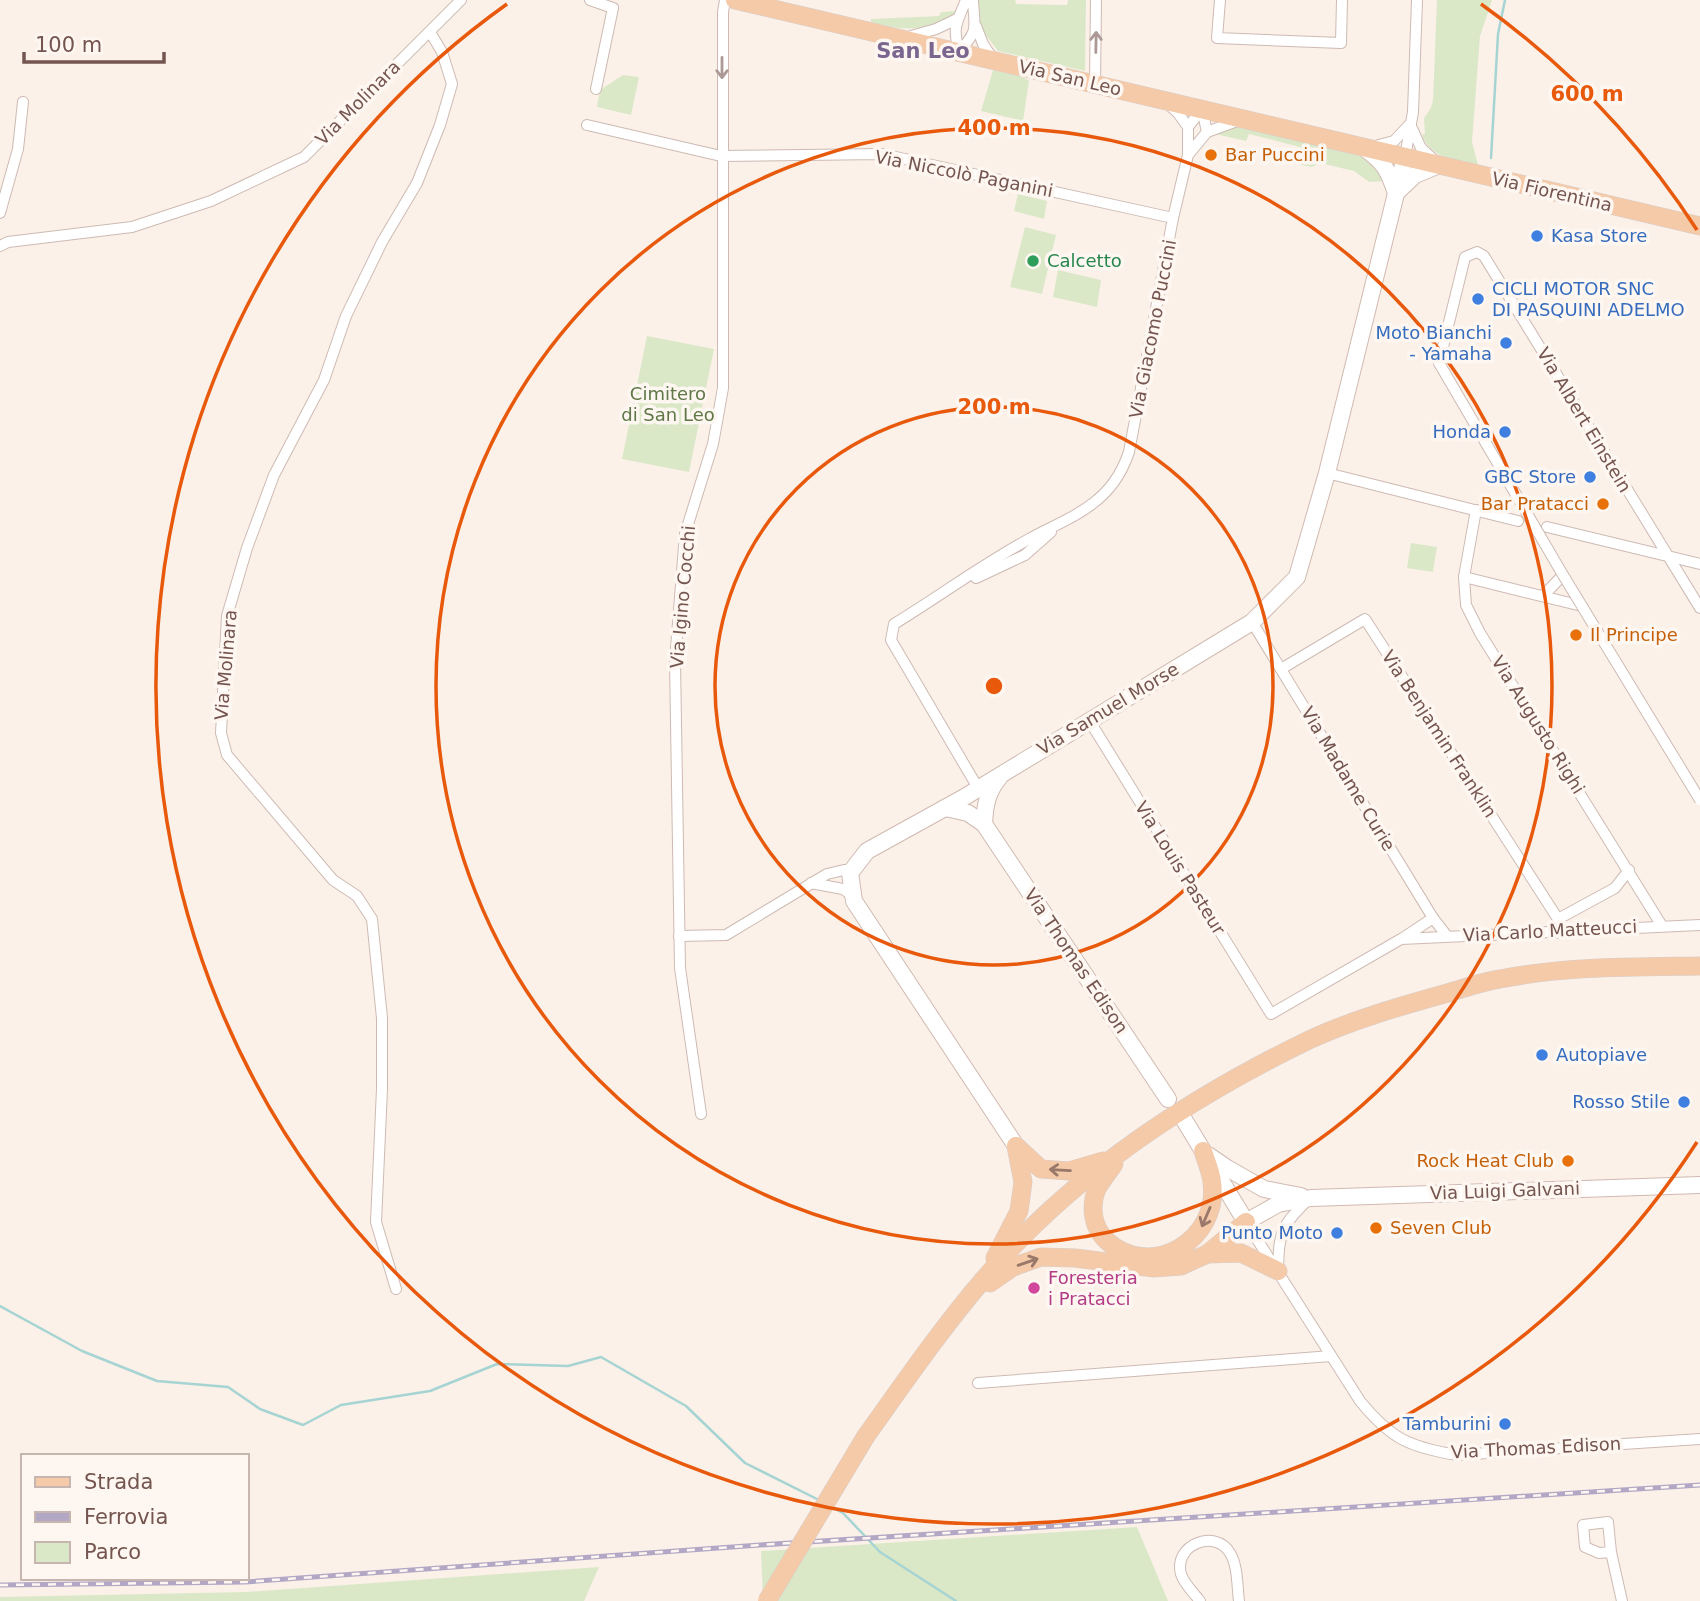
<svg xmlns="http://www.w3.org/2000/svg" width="1700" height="1601" font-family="'DejaVu Sans',sans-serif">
  <rect width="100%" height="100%" fill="#fbf1e9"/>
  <g fill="#dbe8c8">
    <path d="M 977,0 L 1015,0 L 1016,4 L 1067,5 L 1068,0 L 1086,0 L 1085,71 L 998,51 L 978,25 Z"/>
    <path d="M 1437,0 L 1492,0 L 1480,36 L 1472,142 L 1478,165 C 1456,160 1431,159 1422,135 L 1425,134 L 1424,118 L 1431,108 L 1433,100 Z"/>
    <path d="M 957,11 C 935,35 899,29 871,24 L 871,19 L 939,16 L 941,12 Z"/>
    <path d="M 993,70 L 1023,77 L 1029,81 L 1023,121 L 981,111 Z"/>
    <path d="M 623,75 L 639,77 L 631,115 L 597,107 L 600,90 Z"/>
    <path d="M 1238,126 L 1365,156 L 1389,181 L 1369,182 L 1354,171 L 1320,163 L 1312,167 L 1301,165 L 1299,147 L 1296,146 L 1249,134 L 1246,141 L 1215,134 Z"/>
    <path d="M 1018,194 L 1047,201 L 1044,219 L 1014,211 Z"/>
    <path d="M 1025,227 L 1056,235 L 1042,294 L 1010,287 Z"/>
    <path d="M 1058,270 L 1101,280 L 1097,307 L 1053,297 Z"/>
    <path d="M 647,336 L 714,349 L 689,472 L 622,459 Z"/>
    <path d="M 1411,543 L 1437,547 L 1433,572 L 1407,568 Z"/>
    <path d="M 1137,1527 L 1168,1601 L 763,1601 L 761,1551 Z"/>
    <path d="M 599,1567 L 584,1601 L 0,1601 L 0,1597 L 246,1592 Z"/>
  </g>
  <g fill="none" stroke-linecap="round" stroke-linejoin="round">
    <g stroke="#a6d4d3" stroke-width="2.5">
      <path d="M 1491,158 L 1498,34 L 1505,0"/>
      <path d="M 0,1306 L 82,1351 L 157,1381 L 228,1387 L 260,1409 L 303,1425 L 341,1405 L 430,1391 L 497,1364 L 568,1366 L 601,1357 L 686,1406 L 745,1463 L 819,1500"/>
      <path d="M 831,1507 L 843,1513 L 880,1552 L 956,1601"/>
    </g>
    <g stroke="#cebab3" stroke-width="12">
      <g id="street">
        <path d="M 590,0 L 613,8 L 596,89"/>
        <path d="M 966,0 C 957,23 952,26 959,51 C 980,30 974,27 973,0"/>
        <path d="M 1220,0 L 1217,38 L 1341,43 L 1342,0"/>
        <path d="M 976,26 L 983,44 L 993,59"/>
        <path d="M 904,38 L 936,29 L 957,19"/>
        <path d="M 1095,84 L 1096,0"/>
        <path d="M 1169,105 L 1178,113 L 1188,127"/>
        <path d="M 587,125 L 721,156 L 882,154 L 1173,218"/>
        <path d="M 1207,132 L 1237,121"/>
        <path d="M 1375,146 L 1394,141 L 1410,124 L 1421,148 L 1435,161"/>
        <path d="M 1405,157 L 1413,112 L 1417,0"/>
        <path d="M 0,213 L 18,149 L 23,102"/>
        <path d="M 0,246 L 8,242 L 132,227 L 211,201 L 304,157 L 461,0"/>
        <path d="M 1439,363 L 1465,257 L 1477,252 L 1484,256 L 1700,608"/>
        <path d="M 1327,473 L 1518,521"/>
        <path d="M 1476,510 L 1464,577 L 1466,605 L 1480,633 L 1662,926"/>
        <path d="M 1547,527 L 1700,564"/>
        <path d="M 1464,577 L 1582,606"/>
        <path d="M 976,578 L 1025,555 L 1051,532"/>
        <path d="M 1543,596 L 1563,575"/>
        <path d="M 1252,622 L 1433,918 L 1447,936"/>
        <path d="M 1281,669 L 1365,619 L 1558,919 L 1559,933"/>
        <path d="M 1089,720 L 1271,1014 L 1401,939 L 1700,925"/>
        <path d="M 978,788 L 891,640 L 894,624 C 940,596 984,563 1031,538 C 1052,526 1073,519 1092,504 C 1110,491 1122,473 1129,452 L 1173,218 L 1188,155 L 1207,132 L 1202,109 L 1188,127 L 1188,155"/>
        <path d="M 811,883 L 843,889 L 854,897"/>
        <path d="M 1558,919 L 1615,888 L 1629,870"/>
        <path d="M 679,936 L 726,935 L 827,874 L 844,870 L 852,870"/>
        <path d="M 1403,938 L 1433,918"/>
        <path d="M 701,1114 L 680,968 L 675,661 L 685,534 L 713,444 L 723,388 L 723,12 L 725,0"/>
        <path d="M 1246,1222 L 1360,1401 C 1391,1439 1409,1447 1457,1455 L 1700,1439"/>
        <path d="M 1278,1271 C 1279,1231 1281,1226 1310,1198"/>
        <path d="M 396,1289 L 376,1222 L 382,1089 L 382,1018 L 372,919 L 357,896 L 333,880 L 227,755 L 221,733 L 227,616 L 247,548 L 274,475 L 324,380 L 346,316 L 382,242 L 417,183 L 440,125 L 452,84 L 442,52 L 430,32"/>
        <path d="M 978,1383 L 1331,1356"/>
        <path d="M 1611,1552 L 1599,1553 L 1585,1547 L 1583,1525 L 1608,1522 L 1611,1552 L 1622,1601"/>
        <path d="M 1200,1601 C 1194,1593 1184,1584 1181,1574 C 1173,1545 1215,1528 1230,1553 C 1238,1566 1237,1586 1239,1601"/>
      </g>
    </g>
    <g stroke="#d1b9b1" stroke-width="18">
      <g id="secondary">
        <path d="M 1364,148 C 1385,163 1388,170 1396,193 L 1415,175 L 1439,165"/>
        <path d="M 945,808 L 968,813 L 984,824 L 1168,1099"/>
        <path d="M 984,824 C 985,806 987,792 999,778"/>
        <path d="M 1183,1118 L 1246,1222 L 1278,1204 L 1311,1198 L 1700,1185"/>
        <path d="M 1016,1146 L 854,901 L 850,873 L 867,851 L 963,798 L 1252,622 L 1297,577 L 1327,473 L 1405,157"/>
        <path d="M 1208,1155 L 1227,1168 L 1264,1189 L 1301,1196"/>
      </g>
    </g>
    <g stroke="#d8cfce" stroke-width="19">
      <g id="primary">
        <path d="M 735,0 L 1700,226"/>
        <path d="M 1016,1146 L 1041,1169 L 1069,1171 L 1103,1161"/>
        <path d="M 1114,1164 C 1109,1172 1100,1182 1096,1191 C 1090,1209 1093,1228 1107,1241 C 1151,1281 1220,1240 1212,1182 C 1211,1172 1206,1161 1203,1151"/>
        <path d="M 1207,1254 L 1241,1253 L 1278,1271"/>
        <path d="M 995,1258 L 1019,1211 L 1023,1182 L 1016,1146"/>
        <path d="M 990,1283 L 1013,1267 L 1041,1257 L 1075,1258 L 1154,1268 L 1181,1266 L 1207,1254 L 1246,1222"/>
        <path d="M 866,1436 C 904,1383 941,1329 983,1280 C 1071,1175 1187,1099 1309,1040 C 1349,1021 1401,1006 1444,994 C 1462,989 1481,982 1500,979 C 1565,966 1633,967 1700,966"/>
      </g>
    </g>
    <use href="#street" stroke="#fff" stroke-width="10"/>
    <use href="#secondary" stroke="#fff" stroke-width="16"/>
    <use href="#primary" stroke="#f4caa8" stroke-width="18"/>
    <g stroke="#b2a8c5" stroke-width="5">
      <path id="rail" d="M 0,1585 L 245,1582 L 760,1545 L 1700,1485"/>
    </g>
    <use href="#rail" stroke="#fef6f0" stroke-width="2.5" stroke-dasharray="8" stroke-linecap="butt"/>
    <g stroke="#cebab3" stroke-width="12" stroke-linecap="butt">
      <path id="street-bridge" d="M 1439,363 L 1563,575 L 1700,800"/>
    </g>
    <g stroke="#d8cfce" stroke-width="19" stroke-linecap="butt">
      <path id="primary-bridge" d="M 767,1601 L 866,1436"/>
    </g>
    <use href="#street-bridge" stroke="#fff" stroke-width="10"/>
    <use href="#primary-bridge" stroke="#f4caa8" stroke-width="18"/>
  </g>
  <defs><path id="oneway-shaft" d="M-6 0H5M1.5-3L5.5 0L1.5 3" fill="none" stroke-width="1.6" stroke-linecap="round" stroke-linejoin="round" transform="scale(1.75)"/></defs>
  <g stroke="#ac9995">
    <use href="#oneway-shaft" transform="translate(1096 42) rotate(-89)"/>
    <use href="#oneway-shaft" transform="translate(722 68) rotate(90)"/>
  </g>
  <g stroke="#9a786a">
    <use href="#oneway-shaft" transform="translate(1060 1170) rotate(-177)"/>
    <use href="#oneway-shaft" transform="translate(1206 1217) rotate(113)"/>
    <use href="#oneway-shaft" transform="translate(1028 1262) rotate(-19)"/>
  </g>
  <g fill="none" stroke="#e8590c" stroke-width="3.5">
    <circle cx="994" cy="686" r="279"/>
    <circle cx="994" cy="686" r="558"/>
    <path d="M1697 1142A838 838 0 1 1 507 4M1481 4A838 838 0 0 1 1697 230"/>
  </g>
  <g fill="#e8710a" stroke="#fef6f0" stroke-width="2.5">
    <circle cx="1211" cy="155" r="7"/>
    <circle cx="1603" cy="504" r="7"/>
    <circle cx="1576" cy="635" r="7"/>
    <circle cx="1568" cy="1161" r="7"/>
    <circle cx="1376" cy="1228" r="7"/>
  </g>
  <g fill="#3f7fe0" stroke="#fef6f0" stroke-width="2.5">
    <circle cx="1537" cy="236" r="7"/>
    <circle cx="1478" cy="299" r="7"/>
    <circle cx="1506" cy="343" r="7"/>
    <circle cx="1505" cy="432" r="7"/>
    <circle cx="1590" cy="477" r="7"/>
    <circle cx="1542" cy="1055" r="7"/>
    <circle cx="1684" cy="1102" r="7"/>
    <circle cx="1337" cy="1233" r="7"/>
    <circle cx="1505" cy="1424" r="7"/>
  </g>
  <circle fill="#2e9e5b" stroke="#fef6f0" stroke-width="2.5" cx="1033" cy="261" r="7"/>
  <circle fill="#d1479c" stroke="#fef6f0" stroke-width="2.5" cx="1034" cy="1288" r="7"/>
  <g text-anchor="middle" stroke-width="7" stroke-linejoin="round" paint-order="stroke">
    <g font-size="18" fill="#74554f" stroke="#fef6f0">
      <text transform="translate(1070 78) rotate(13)" y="6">Via San Leo</text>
      <text transform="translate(358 103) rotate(-45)" y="6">Via Molinara</text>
      <text transform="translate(964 174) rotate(11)" y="6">Via Niccolò Paganini</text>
      <text transform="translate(1552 192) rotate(13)" y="6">Via Fiorentina</text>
      <text transform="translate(1153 329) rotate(-79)" y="6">Via Giacomo Puccini</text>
      <text transform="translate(1584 420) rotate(59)" y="6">Via Albert Einstein</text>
      <text transform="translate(683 597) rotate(-85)" y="6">Via Igino Cocchi</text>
      <text transform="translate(226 665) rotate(-85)" y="6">Via Molinara</text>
      <text transform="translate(1108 709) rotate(-31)" y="6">Via Samuel Morse</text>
      <text transform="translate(1538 725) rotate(58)" y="6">Via Augusto Righi</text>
      <text transform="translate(1439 734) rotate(57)" y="6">Via Benjamin Franklin</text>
      <text transform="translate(1348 779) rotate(59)" y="6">Via Madame Curie</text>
      <text transform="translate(1180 868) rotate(58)" y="6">Via Louis Pasteur</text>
      <text transform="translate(1550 931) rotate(-3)" y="6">Via Carlo Matteucci</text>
      <text transform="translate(1076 961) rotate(56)" y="6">Via Thomas Edison</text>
      <text transform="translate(1505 1191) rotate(-2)" y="6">Via Luigi Galvani</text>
      <text transform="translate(1536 1448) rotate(-3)" y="6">Via Thomas Edison</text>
    </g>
    <g font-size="18" fill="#c56008" stroke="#fef6f0" text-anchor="start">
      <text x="1225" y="161">Bar Puccini</text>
      <text x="1589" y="510" text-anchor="end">Bar Pratacci</text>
      <text x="1590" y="641">Il Principe</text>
      <text x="1554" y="1167" text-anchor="end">Rock Heat Club</text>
      <text x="1390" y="1234">Seven Club</text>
    </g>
    <g font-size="18" fill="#366cbe" stroke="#fef6f0" text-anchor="end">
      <text x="1551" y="242" text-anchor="start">Kasa Store</text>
      <text x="1492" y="295" text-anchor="start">CICLI MOTOR SNC<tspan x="1492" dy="21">DI PASQUINI ADELMO</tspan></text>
      <text x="1492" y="339">Moto Bianchi<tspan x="1492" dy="21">- Yamaha</tspan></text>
      <text x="1491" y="438">Honda</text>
      <text x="1576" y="483">GBC Store</text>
      <text x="1556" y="1061" text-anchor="start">Autopiave</text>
      <text x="1670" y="1108">Rosso Stile</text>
      <text x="1323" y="1239">Punto Moto</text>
      <text x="1491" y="1430">Tamburini</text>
    </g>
    <g font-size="18" fill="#27864d" stroke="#fef6f0" text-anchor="start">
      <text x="1047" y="267">Calcetto</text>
    </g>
    <g font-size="18" fill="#5e7847" stroke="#fef6f0">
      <text x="668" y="400">Cimitero<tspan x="668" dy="21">di San Leo</tspan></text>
    </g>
    <g font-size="18" fill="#b23c85" stroke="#fef6f0" text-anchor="start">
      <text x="1048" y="1284">Foresteria<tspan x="1048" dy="21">i Pratacci</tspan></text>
    </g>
    <g font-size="21" font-weight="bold" fill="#7a668f" stroke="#fef6f0">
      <text x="923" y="58">San Leo</text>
    </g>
  </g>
  <circle cx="994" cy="686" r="10" fill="#e8590c" stroke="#fef6f0" stroke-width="3.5"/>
  <g font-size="21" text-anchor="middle" font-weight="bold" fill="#e8590c" stroke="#fef6f0" stroke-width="7" stroke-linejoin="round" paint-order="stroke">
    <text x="1587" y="101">600 m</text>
    <text x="994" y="135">400 m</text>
    <text x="994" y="414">200 m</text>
  </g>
  <rect x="21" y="1454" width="228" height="126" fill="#fef6f0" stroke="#c7b6b0" stroke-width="2"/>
  <rect x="35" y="1477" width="35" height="10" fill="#f4caa8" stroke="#c7b6b0" stroke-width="2"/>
  <text x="84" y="1489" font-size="21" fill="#74554f">Strada</text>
  <rect x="35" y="1512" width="35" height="10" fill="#b2a8c5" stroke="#c7b6b0" stroke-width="2"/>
  <text x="84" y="1524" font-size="21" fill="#74554f">Ferrovia</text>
  <rect x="35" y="1542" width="35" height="21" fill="#dbe8c8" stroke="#c7b6b0" stroke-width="2"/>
  <text x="84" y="1559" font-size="21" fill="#74554f">Parco</text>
  <path d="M24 52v10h140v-10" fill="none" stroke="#74554f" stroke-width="3.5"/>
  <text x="35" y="52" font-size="21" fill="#74554f" stroke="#fef6f0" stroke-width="5" paint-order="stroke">100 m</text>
</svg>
